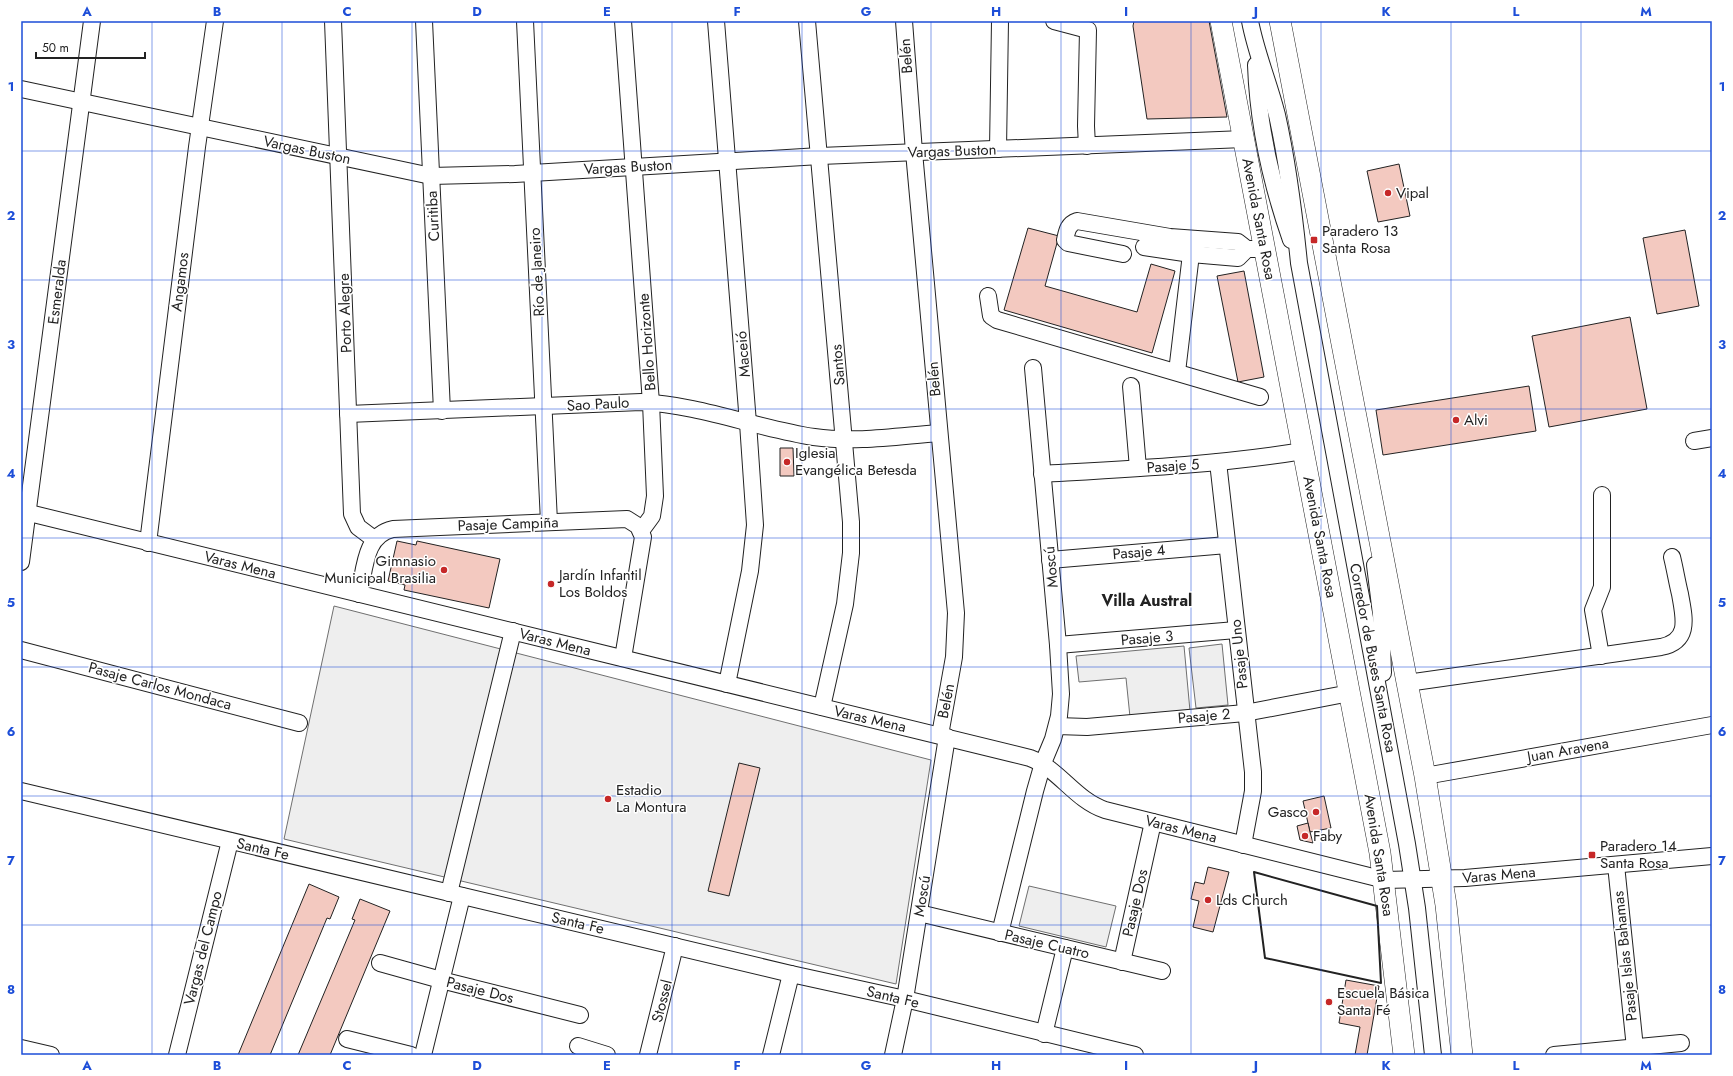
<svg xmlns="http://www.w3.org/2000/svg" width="1733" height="1076" font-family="Jost,sans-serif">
  <rect width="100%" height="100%" fill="#fff"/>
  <g fill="#eee" stroke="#6f6f6f">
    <path d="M 334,606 L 931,760 L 896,984 L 284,839 Z"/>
    <path d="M 1222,644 L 1228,705 L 1196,708 L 1189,648 Z"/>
    <path d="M 1184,646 L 1190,711 L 1130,717 L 1126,678 L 1079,682 L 1076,656 Z"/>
    <path d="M 1029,886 L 1116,906 L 1106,947 L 1019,926 Z"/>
  </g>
  <g fill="#f3c9c0" stroke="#222">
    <path d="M 1134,21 L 1209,21 L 1227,117 L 1147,119 L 1133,26 Z"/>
    <path d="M 1399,164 L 1410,216 L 1378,222 L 1367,171 Z"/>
    <path d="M 1028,228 L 1059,236 L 1045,286 L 1137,312 L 1151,264 L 1175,271 L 1152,353 L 1004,310 Z"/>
    <path d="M 1685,230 L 1699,306 L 1657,314 L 1643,238 Z"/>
    <path d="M 1244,271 L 1264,377 L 1238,382 L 1217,276 Z"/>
    <path d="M 1630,317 L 1647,409 L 1549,427 L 1532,336 Z"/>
    <path d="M 1529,386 L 1536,431 L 1383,455 L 1376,410 Z"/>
    <path d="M 780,448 L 793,448 L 794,476 L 780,476 Z"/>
    <path d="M 397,541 L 416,545 L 417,541 L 500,559 L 489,608 L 404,590 L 405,585 L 388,581 Z"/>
    <path d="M 739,763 L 760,768 L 729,896 L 708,891 Z"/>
    <path d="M 1324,796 L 1331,828 L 1310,832 L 1303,801 Z"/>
    <path d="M 1308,823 L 1310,832 L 1313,843 L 1300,840 L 1297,826 Z"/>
    <path d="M 1208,867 L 1229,872 L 1213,932 L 1193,927 L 1199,901 L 1191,899 L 1195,882 L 1204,884 Z"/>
    <path d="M 309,884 L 339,897 L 330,919 L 327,918 L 270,1055 L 238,1055 Z"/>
    <path d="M 360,899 L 390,911 L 330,1055 L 298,1055 L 355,920 L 352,919 Z"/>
    <path d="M 1346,980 L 1379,986 L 1367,1055 L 1355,1055 L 1360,1027 L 1339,1023 Z"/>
  </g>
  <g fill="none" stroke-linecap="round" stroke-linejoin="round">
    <g stroke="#222" stroke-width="18">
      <g id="minor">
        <path d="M 333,21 L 352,514 L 358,527 L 374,539"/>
        <path d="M 424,21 L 442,411"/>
        <path d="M 525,21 L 549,522"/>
        <path d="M 623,21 L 651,403 L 655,496 L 652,516 L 641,531"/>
        <path d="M 716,21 L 748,423 L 755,525 L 750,571 L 727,684"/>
        <path d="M 807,21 L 851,522 L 851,553 L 845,604 L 822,707"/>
        <path d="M 904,21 L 914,152 L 956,613 L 954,657 L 940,735"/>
        <path d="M 1054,21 L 1088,30 L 1086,126 L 1087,146"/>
        <path d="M 1250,21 C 1256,53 1269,83 1277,115 C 1288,164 1294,213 1299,263 L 1407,844 L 1417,908 L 1433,1055"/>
        <path d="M 1256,65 C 1258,125 1271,183 1291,240"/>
        <path d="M 21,89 L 431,176 L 515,174 L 820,156 L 1244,139"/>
        <path d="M 998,149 L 1000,21"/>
        <path d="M 1144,247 L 1191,254 L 1238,258 L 1247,249"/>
        <path d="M 1123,254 L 1068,243 L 1065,240 C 1067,231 1068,224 1077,221 L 1170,237 L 1238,242 L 1247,249 L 1265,249"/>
        <path d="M 988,296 L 991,316 L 997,320 L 1260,397"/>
        <path d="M 1177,372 L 1191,254 L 1191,239"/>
        <path d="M 1131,386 L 1138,468"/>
        <path d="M 348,414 L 641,402 C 700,405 756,428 814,437 C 856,443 898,436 939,433"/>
        <path d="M 1694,441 L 1712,438"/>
        <path d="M 1218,462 L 1253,772 L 1253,791 L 1243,845"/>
        <path d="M 1042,474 C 1129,469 1217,465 1303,451"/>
        <path d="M 21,511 L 1030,758 C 1059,769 1075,800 1105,810 L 1385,880 L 1465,878 L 1712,856"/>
        <path d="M 148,543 L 197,147 L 215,21"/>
        <path d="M 1050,560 L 1227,545"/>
        <path d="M 21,562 L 92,21"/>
        <path d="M 1375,565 L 1381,614 L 1383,673"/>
        <path d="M 359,594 C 365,570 364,535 393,529 L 627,519 L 638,526 L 643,537 L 623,658"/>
        <path d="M 1058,645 L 1236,630"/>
        <path d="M 21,650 L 299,723"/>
        <path d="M 1601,656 L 1593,610 L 1602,587 L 1602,495"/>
        <path d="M 1407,683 L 1661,647 C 1691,641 1684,617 1680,594 C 1677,582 1675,569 1672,557"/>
        <path d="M 1057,726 L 1087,727 L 1245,713 L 1350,693"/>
        <path d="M 1425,776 L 1712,725"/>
        <path d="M 21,791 L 791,974 L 905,999 L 1135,1055"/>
        <path d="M 1616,865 L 1635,1048"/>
        <path d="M 449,893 L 513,631"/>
        <path d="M 919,913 L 1162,971"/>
        <path d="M 1000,933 L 1035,791 L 1043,763 L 1053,739 L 1059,716 L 1061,694 L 1058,645 L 1033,368"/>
        <path d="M 1122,962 L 1153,822"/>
        <path d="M 380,963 L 441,980 L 580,1015"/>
        <path d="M 1044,1034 L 1065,948"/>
        <path d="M 347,1039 L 411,1055"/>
        <path d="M 578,1046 L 607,1055"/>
        <path d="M 21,1048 L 51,1055"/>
        <path d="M 177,1055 L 230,841"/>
        <path d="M 423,1055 L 462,896"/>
        <path d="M 648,1055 L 675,946"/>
        <path d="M 771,1055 L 791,974"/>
        <path d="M 893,1055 L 905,999 L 947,737"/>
        <path d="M 1554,1055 L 1681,1043"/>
      </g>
    </g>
    <g stroke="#222" stroke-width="22">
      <g id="major">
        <path d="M 1221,21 L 1380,853 L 1404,1055"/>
        <path d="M 1280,21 L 1425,776 L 1446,905 L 1462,1055"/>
      </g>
    </g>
    <use href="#minor" stroke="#fff" stroke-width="16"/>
    <use href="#major" stroke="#fff" stroke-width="21"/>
    <path stroke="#222" stroke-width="2" d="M 1254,872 L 1377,906 L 1381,983 L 1265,958 Z"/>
  </g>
  <path fill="none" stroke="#1d4ed8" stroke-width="1" stroke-opacity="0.55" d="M 152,21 L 152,1055M 282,21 L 282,1055M 412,21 L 412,1055M 542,21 L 542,1055M 672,21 L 672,1055M 802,21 L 802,1055M 931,21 L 931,1055M 1061,21 L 1061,1055M 1191,21 L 1191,1055M 1321,21 L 1321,1055M 1451,21 L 1451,1055M 1581,21 L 1581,1055M 21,151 L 1712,151M 21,280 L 1712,280M 21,409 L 1712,409M 21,538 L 1712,538M 21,667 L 1712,667M 21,796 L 1712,796M 21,925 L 1712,925"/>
  <g fill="#c62828" stroke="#fff" stroke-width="1.5">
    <circle cx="1388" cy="193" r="4"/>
    <rect x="1310" y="236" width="8" height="8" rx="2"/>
    <circle cx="1456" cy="420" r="4"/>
    <circle cx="787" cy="462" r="4"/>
    <circle cx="444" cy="570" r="4"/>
    <circle cx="551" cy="584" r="4"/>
    <circle cx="608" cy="799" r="4"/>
    <circle cx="1316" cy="812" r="4"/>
    <circle cx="1305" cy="836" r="4"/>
    <rect x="1588" y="851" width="8" height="8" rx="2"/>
    <circle cx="1208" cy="900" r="4"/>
    <circle cx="1329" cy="1002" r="4"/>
  </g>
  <g text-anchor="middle" stroke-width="3" stroke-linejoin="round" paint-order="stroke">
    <g font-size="15" fill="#222" stroke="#fff">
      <text transform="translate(906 56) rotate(-94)" y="5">Belén</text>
      <text transform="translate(307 150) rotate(12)" y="5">Vargas Buston</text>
      <text transform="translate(952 151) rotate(-2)" y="5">Vargas Buston</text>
      <text transform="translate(628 167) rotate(-3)" y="5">Vargas Buston</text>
      <text transform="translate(433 216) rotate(-93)" y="5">Curitiba</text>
      <text transform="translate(1259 219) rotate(79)" y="5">Avenida Santa Rosa</text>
      <text transform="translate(537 272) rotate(-93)" y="5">Río de Janeiro</text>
      <text transform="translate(180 282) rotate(-83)" y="5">Angamos</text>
      <text transform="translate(57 292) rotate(-83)" y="5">Esmeralda</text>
      <text transform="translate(345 313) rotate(-92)" y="5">Porto Alegre</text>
      <text transform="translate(647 342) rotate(-94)" y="5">Bello Horizonte</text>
      <text transform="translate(743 354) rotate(-95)" y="5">Maceió</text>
      <text transform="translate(838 365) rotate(-95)" y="5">Santos</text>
      <text transform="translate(934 379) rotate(-95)" y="5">Belén</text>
      <text transform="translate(598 404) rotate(-3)" y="5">Sao Paulo</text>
      <text transform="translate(1173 466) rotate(-4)" y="5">Pasaje 5</text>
      <text transform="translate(508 524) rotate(-2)" y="5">Pasaje Campiña</text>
      <text transform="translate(1320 537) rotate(79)" y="5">Avenida Santa Rosa</text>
      <text transform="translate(1139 552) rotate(-5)" y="5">Pasaje 4</text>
      <text transform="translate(240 565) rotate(14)" y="5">Varas Mena</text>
      <text transform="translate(1051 567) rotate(-95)" y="5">Moscú</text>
      <text transform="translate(1147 638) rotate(-5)" y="5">Pasaje 3</text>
      <text transform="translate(555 642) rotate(14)" y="5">Varas Mena</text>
      <text transform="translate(1239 654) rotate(-96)" y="5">Pasaje Uno</text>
      <text transform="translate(1373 658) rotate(79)" y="5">Corredor de Buses Santa Rosa</text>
      <text transform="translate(160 686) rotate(15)" y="5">Pasaje Carlos Mondaca</text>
      <text transform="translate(946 701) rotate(-79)" y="5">Belén</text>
      <text transform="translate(1204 716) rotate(-5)" y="5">Pasaje 2</text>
      <text transform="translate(870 719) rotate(13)" y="5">Varas Mena</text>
      <text transform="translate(1568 750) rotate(-10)" y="5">Juan Aravena</text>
      <text transform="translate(1181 829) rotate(14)" y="5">Varas Mena</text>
      <text transform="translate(263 849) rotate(13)" y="5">Santa Fe</text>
      <text transform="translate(1379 855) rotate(81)" y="5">Avenida Santa Rosa</text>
      <text transform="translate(1499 875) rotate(-5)" y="5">Varas Mena</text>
      <text transform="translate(922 896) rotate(-81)" y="5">Moscú</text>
      <text transform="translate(1135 903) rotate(-77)" y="5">Pasaje Dos</text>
      <text transform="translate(578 923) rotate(13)" y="5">Santa Fe</text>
      <text transform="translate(1047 944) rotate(13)" y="5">Pasaje Cuatro</text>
      <text transform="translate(203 948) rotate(-76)" y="5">Vargas del Campo</text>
      <text transform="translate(1625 956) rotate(-96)" y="5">Pasaje Islas Bahamas</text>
      <text transform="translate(480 990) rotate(14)" y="5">Pasaje Dos</text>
      <text transform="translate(893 997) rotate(13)" y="5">Santa Fe</text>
      <text transform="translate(662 1001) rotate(-76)" y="5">Stossel</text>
    </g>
    <g font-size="15" fill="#222" stroke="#fff" text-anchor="start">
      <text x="1396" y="198">Vipal</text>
      <text x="1322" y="236">Paradero 13<tspan x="1322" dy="17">Santa Rosa</tspan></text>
      <text x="1464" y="425">Alvi</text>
      <text x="795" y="458">Iglesia<tspan x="795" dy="17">Evangélica Betesda</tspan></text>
      <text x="436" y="566" text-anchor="end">Gimnasio<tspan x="436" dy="17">Municipal Brasilia</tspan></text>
      <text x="559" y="580">Jardín Infantil<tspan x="559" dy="17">Los Boldos</tspan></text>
      <text x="616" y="795">Estadio<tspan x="616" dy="17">La Montura</tspan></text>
      <text x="1308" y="817" text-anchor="end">Gasco</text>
      <text x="1313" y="841">Faby</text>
      <text x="1600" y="851">Paradero 14<tspan x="1600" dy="17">Santa Rosa</tspan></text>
      <text x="1216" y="905">Lds Church</text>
      <text x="1337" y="998">Escuela Básica<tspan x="1337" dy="17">Santa Fé</tspan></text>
    </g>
    <g font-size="16" font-weight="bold" fill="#222" stroke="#fff">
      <text x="1147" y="606">Villa Austral</text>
    </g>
  </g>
  <rect width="1733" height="1076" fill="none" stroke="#ffffff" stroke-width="44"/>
  <path d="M36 52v6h109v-6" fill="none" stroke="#222222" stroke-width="2"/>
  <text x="42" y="52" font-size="12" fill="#222222" stroke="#ffffff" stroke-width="3" paint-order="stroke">50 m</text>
  <rect x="22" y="22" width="1689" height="1032" fill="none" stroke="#1d4ed8" stroke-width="1.5"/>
  <g font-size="13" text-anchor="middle" font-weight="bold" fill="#1d4ed8">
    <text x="87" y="16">A</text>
    <text x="217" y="16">B</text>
    <text x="347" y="16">C</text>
    <text x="477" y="16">D</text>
    <text x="607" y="16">E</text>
    <text x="737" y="16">F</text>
    <text x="866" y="16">G</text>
    <text x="996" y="16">H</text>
    <text x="1126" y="16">I</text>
    <text x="1256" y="16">J</text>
    <text x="1386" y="16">K</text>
    <text x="1516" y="16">L</text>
    <text x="1646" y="16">M</text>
    <text x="11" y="91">1</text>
    <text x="1722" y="91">1</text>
    <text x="11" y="220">2</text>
    <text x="1722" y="220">2</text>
    <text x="11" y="349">3</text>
    <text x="1722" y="349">3</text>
    <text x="11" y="478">4</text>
    <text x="1722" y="478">4</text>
    <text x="11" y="607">5</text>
    <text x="1722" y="607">5</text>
    <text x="11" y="736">6</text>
    <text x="1722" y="736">6</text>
    <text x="11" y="865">7</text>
    <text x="1722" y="865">7</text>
    <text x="11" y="994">8</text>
    <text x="1722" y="994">8</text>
    <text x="87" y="1070">A</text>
    <text x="217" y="1070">B</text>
    <text x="347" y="1070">C</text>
    <text x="477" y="1070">D</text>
    <text x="607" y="1070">E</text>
    <text x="737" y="1070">F</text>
    <text x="866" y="1070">G</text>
    <text x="996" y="1070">H</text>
    <text x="1126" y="1070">I</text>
    <text x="1256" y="1070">J</text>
    <text x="1386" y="1070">K</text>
    <text x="1516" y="1070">L</text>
    <text x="1646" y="1070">M</text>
  </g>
</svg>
